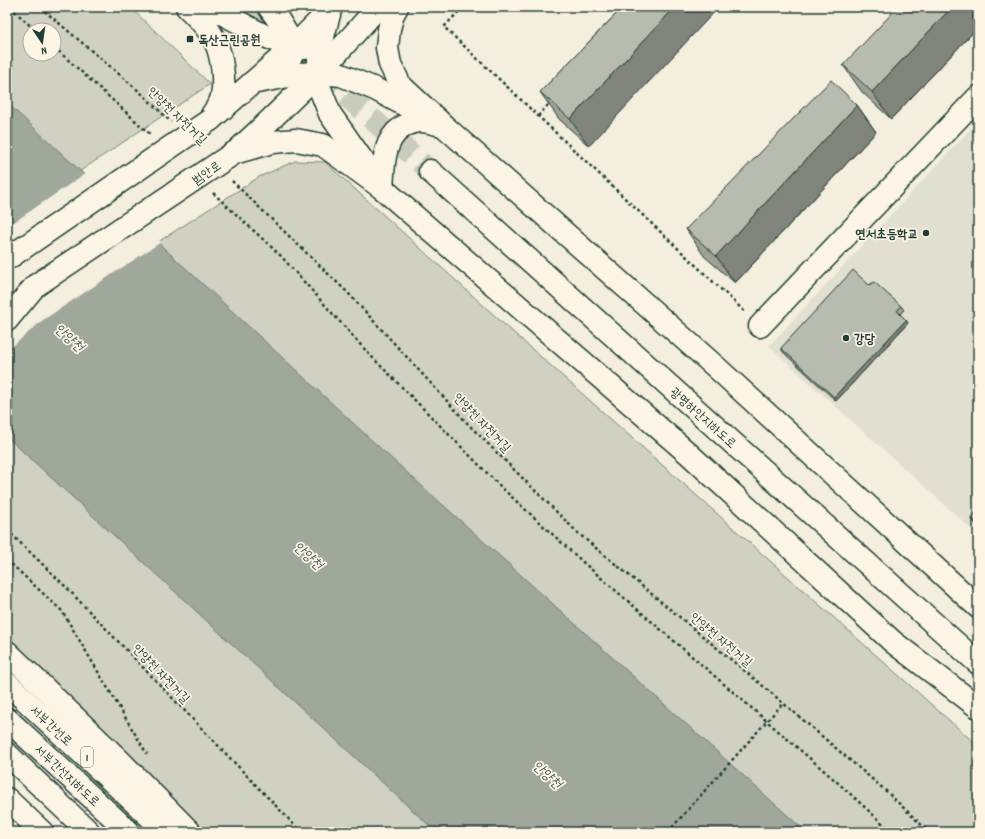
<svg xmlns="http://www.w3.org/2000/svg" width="985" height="839" font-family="Dekko,'Poor Story',sans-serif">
  <rect width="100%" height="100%" fill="#f3eede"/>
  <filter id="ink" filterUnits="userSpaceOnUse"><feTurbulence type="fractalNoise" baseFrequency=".025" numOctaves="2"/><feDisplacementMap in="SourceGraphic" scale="8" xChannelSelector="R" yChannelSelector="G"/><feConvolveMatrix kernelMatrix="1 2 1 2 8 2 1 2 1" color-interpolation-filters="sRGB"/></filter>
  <g filter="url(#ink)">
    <path fill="#e1dfd0" d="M 978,121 L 978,535 L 769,346 Z"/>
    <g fill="#d0d1c2" stroke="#78877b" fill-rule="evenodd">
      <path d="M 7,7 L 130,7 L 210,84 L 7,220 ZM 30,30 L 54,30 L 54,54 L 30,54 Z"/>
      <path d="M 295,161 L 325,162 L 505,325 L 978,746 L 978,832 L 203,832 L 139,768 L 7,645 L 7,339 L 259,177 Z"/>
    </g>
    <path fill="#a0a89b" stroke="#6c7d72" d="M 7,103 L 392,459 L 806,832 L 436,832 L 7,437 Z"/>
    <path fill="#f3eede" d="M 86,173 L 161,242 L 43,320 L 7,351 L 7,227 Z"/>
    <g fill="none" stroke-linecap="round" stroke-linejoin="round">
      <path stroke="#c9cbbc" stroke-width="22" stroke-dasharray="22 11" stroke-linecap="butt" d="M 248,7 L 430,171"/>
      <g stroke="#1f3d34" stroke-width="25">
        <path id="minor" d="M 760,326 L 978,97"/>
      </g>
      <g stroke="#1f3d34" stroke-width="25">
        <g id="major">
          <path d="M 187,7 C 197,17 209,28 215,41 C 222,55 225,80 222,96 C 221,103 215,110 212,115"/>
          <path d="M 210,7 L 263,35 L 292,48 L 305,48"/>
          <path d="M 269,7 C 279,21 292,37 292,55"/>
          <path d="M 397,7 L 393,14 L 389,29 L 387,48 L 390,64 L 400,85 L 444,126 L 717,368 L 978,607"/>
          <path d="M 330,11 L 324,33 L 319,59 L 319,86 L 330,114 L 372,174"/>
          <path d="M 252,83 L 299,74 L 319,73 L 341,75 L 375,89 L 416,111"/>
          <path d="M 210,120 L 292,48 L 330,10"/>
          <path d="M 238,150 L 267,123 L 322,70 L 378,7"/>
          <path d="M 234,153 L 273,142 L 296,140 L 323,145 L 382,188 L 689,454 L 893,642 L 978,707"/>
          <path d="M 430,171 L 978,663"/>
          <path d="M 382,188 C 384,167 382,142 401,128 C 407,124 414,121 421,121 C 426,121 432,123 437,124"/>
          <path d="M 7,320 L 35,286"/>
          <path d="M 7,652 L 121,762 L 190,832"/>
          <path d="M 7,683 L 166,832"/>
          <path d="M 7,799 L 42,832"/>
        </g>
      </g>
      <g stroke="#1f3d34" stroke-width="25">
        <g id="highway">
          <path d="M 7,719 L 129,832"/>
          <path d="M 7,754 L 89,832"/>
        </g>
      </g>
      <g stroke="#1f3d34" stroke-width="2.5" stroke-dasharray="3 3" stroke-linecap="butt">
        <path d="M 10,7 L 35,30"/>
        <path d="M 40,7 L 140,92 L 171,122"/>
        <path d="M 463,7 L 444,27 L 744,311"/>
        <path d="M 54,47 L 150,134"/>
        <path d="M 538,116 L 551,102"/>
        <path d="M 232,181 L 348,293 L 470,426 L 579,534 L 769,691 L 886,791 L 929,832"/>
        <path d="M 213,193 L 280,255 L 368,353 L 503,489 L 585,564 L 836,781 L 892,832"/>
        <path d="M 7,530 L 63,584 L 301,832"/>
        <path d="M 7,560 L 62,611 L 147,754"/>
        <path d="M 668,832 L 783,703"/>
      </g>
      <use href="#minor" stroke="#fcf5e5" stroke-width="22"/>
      <use href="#major" stroke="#fcf5e5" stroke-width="22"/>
      <use href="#highway" stroke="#fcf5e5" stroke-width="22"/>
      <g stroke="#1f3d34" stroke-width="25" stroke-linecap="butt">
        <g id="major-bridge">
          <path d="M 7,259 L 210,120"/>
          <path d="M 35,286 L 234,153"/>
        </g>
      </g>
      <use href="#major-bridge" stroke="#fcf5e5" stroke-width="22"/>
    </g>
    <g fill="#9ea296" stroke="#1f3d34">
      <path d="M 623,7 L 589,146 L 559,119 L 540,92 Z"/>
      <path d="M 978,7 L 978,27 L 891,119 L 862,92 L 843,65 Z"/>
      <path d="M 857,105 L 876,132 L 735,283 L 704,256 L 686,229 Z"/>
      <path d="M 901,306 L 904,310 L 900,314 L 906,320 L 908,323 L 836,401 L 783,352 L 781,348 Z"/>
      <path d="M 978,510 L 978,527 L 971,518 Z"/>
    </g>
    <g fill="#81847a" stroke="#1f3d34">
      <path d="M 675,7 L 719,7 L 589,146 L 570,119 Z"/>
      <path d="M 952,7 L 978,7 L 978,27 L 891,119 L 872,92 Z"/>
      <path d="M 857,105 L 876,132 L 735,283 L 716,256 Z"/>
      <path d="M 906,320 L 908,323 L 836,401 L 834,397 Z"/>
    </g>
    <g fill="#b8bcae" stroke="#1f3d34">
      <path d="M 623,7 L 675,7 L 570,119 L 540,92 Z"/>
      <path d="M 898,7 L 952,7 L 872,92 L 843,65 Z"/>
      <path d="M 831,80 L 857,105 L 716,256 L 686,229 Z"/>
      <path d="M 853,270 L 869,285 L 874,282 L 901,306 L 897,311 L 906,320 L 834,397 L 781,348 Z"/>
      <path d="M 978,510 L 978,524 L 971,518 Z"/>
    </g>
  </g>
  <g fill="#1f3d34" stroke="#fcf5e5" stroke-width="1.5">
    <rect x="186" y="35" width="8" height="8" rx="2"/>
    <circle cx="926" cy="233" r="4"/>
    <circle cx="846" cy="338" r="4"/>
  </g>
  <g text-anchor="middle" stroke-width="3.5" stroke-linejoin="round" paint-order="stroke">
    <rect fill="#fcf5e5" stroke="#617469" stroke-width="1" x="81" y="747" width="12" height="20" rx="3"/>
    <g font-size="12" font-weight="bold" fill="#1f3d34">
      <text x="87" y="761">1</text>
    </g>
    <g font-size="13" font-weight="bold" fill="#1f3d34" stroke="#fcf5e5" text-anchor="start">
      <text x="198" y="44">독산근린공원</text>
      <text x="918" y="238" text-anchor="end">연서초등학교</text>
      <text x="854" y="343">강당</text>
    </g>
    <g font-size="13" fill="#1f3d34" stroke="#fcf5e5">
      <text transform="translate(178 115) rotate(44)" y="5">안양천 자전거길</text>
      <text transform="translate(206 172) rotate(-34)" y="5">범안로</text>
      <text transform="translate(704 417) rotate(42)" y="5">광명하안지하도로</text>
      <text transform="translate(483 422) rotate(46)" y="5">안양천 자전거길</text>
      <text transform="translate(722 639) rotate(40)" y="5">안양천 자전거길</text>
      <text transform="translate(162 673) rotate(46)" y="5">안양천 자전거길</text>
      <text transform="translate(52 725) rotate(43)" y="5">서부간선로</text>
      <text transform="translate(68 775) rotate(43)" y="5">서부간선지하도로</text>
    </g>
    <g font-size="14" font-style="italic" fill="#465d53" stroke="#fcf5e5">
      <text transform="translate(70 337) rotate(42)" y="5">안양천</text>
      <text transform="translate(309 555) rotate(42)" y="5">안양천</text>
      <text transform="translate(548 774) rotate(42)" y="5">안양천</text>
    </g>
  </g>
  <rect width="985" height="839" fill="none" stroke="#fcf5e5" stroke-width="24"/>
  <rect x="12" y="12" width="961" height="815" fill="none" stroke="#1f3d34" stroke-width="1.5" filter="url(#ink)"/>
  <g transform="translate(42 42) rotate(167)"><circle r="19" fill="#fcf5e5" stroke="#a4ab9e"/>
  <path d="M0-3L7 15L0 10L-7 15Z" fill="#1f3d34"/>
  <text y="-6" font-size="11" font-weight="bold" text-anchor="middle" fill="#1f3d34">N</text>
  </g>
</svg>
